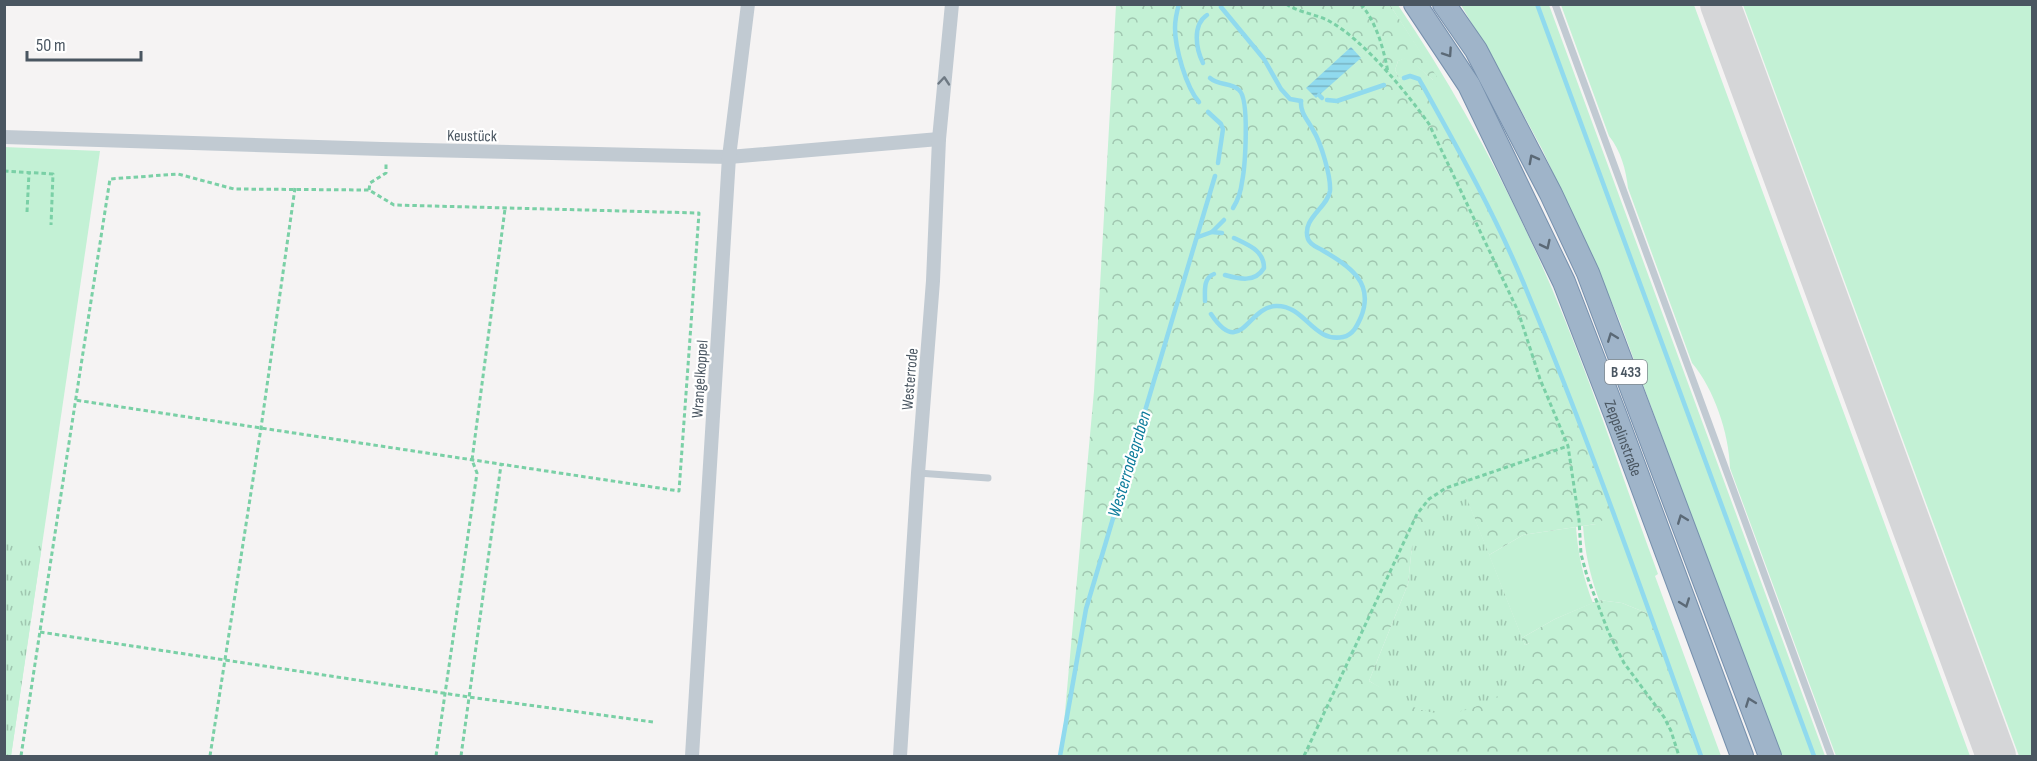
<svg xmlns="http://www.w3.org/2000/svg" width="2037" height="761" font-family="'Sofia Sans Condensed',sans-serif">
  <defs>
    <pattern id="forest-crowns" width="20" height="18" patternUnits="userSpaceOnUse" patternTransform="scale(1.5)"><rect width="20" height="18" fill="#c3f1d5"/><path d="M2 6a3 3 0 1 1 6 0M12 15a3 3 0 1 1 6 0" fill="none" stroke="#a0c6b0"/></pattern>
    <pattern id="park-tufts" width="24" height="20" patternUnits="userSpaceOnUse" patternTransform="scale(1.5)"><rect width="24" height="20" fill="#c3f1d5"/><path d="M3 7l-1-3M5 7V3M7 7l1-3M15 17l-1-3M17 17v-4M19 17l1-3" fill="none" stroke="#a0c6b0"/></pattern>
    <pattern id="water-rules" width="6" height="5" patternUnits="userSpaceOnUse" patternTransform="scale(1.5)"><rect width="6" height="5" fill="#90daee"/><path d="M0 2.5h6" fill="none" stroke="#78b4c4"/></pattern>
  </defs>
  <rect width="100%" height="100%" fill="#f5f3f3"/>
  <g fill="#c3f1d5">
    <path d="M 1390,5 L 1398,5 C 1452,85 1499,170 1539,259 C 1585,361 1619,469 1658,574 L 1655,576 L 1721,756 L 1701,756 L 1649,614 L 1622,603 L 1599,600 C 1590,575 1585,553 1583,526 L 1596,524 L 1526,288 L 1470,170 L 1419,79 L 1404,78 L 1400,79 L 1395,70 L 1398,61 L 1407,57 L 1433,80 L 1438,80 Z"/>
    <path d="M 1461,5 L 1549,5 L 1825,756 L 1779,756 L 1619,319 L 1587,246 L 1542,149 L 1502,75 Z"/>
    <path d="M 1561,5 L 1694,5 L 1970,756 L 1836,756 L 1730,468 C 1729,433 1714,389 1692,363 L 1628,188 C 1626,170 1621,151 1609,136 Z"/>
    <path d="M 1743,5 L 2032,5 L 2032,756 L 2019,756 Z"/>
    <path d="M 4,147 L 100,151 L 11,756 L 4,756 Z"/>
    <path d="M 1576,527 C 1578,554 1583,577 1593,603 L 1555,619 L 1522,638 L 1489,555 L 1523,535 Z"/>
  </g>
  <path fill="url(#forest-crowns)" d="M 1116,5 L 1390,5 L 1439,80 L 1433,80 L 1407,58 L 1398,61 L 1395,70 L 1400,79 L 1410,76 L 1418,79 L 1470,170 L 1526,288 L 1611,512 L 1605,519 L 1596,524 L 1523,535 L 1489,555 L 1466,497 L 1412,546 L 1408,584 L 1369,681 L 1422,710 L 1530,643 L 1525,645 L 1522,638 L 1555,619 L 1599,600 L 1622,603 L 1649,614 L 1701,756 L 1061,756 L 1094,391 Z"/>
  <g fill="url(#park-tufts)">
    <path d="M 1466,496 L 1525,645 L 1531,643 L 1534,674 C 1501,694 1463,723 1422,710 C 1407,706 1383,689 1369,681 L 1408,584 L 1412,546 L 1440,507 Z"/>
    <path d="M 5,531 L 42,545 L 11,756 L 4,756 Z"/>
  </g>
  <path fill="url(#water-rules)" d="M 1351,47 L 1361,58 L 1316,98 L 1306,88 Z"/>
  <g fill="none" stroke-linecap="round" stroke-linejoin="round">
    <g stroke="#90daee" stroke-width="4.5">
      <path d="M 1179,4 C 1177,11 1175,20 1175,28 C 1175,48 1186,87 1199,102"/>
      <path d="M 1537,4 L 1814,756"/>
      <path d="M 1221,7 L 1264,59 L 1281,89 L 1290,99 L 1301,101"/>
      <path d="M 1203,63 C 1196,49 1192,25 1207,15"/>
      <path d="M 1210,78 C 1219,86 1231,82 1239,90 C 1250,99 1245,167 1242,182 C 1241,191 1238,200 1233,208"/>
      <path d="M 1404,78 L 1410,76 L 1419,79 C 1457,147 1496,216 1526,289 C 1590,442 1645,600 1701,756"/>
      <path d="M 1319,95 L 1322,98"/>
      <path d="M 1327,100 L 1337,101 L 1384,85"/>
      <path d="M 1208,112 L 1221,124 L 1223,129 L 1218,163"/>
      <path d="M 1212,232 L 1222,233"/>
      <path d="M 1198,237 L 1212,232 L 1224,220"/>
      <path d="M 1225,275 C 1239,279 1255,283 1264,268 C 1264,250 1248,245 1234,238"/>
      <path d="M 1205,301 C 1205,291 1203,278 1214,274"/>
      <path d="M 1211,314 C 1241,359 1247,307 1276,306 C 1305,305 1313,343 1343,337 C 1353,335 1357,326 1361,317 C 1375,282 1349,266 1322,250 C 1317,247 1310,245 1308,239 C 1301,219 1328,207 1330,191 C 1331,176 1321,143 1313,130 C 1308,120 1300,113 1301,101"/>
      <path d="M 1060,756 L 1086,609 L 1215,176"/>
    </g>
    <path stroke="#d5d6d8" stroke-width="40" d="M 1720,4 L 1996,756"/>
    <g stroke="#7690ad" stroke-width="24">
      <g id="trunk">
        <path id="s1" d="M 1415,4 L 1469,85 L 1564,282 L 1615,414 L 1742,756"/>
        <path d="M 1444,4 L 1476,50 L 1551,194 L 1588,273 L 1770,756"/>
      </g>
    </g>
    <g stroke="#7ad0a6" stroke-width="3" stroke-dasharray="4.5 3" stroke-linecap="butt">
      <path d="M 1286,4 C 1300,13 1316,14 1329,21 C 1363,39 1407,93 1429,124 L 1518,311 L 1540,379 L 1568,446 L 1579,520 L 1581,554 L 1587,576 L 1608,631 L 1624,663 L 1664,717 L 1671,731 L 1679,756"/>
      <path d="M 1361,4 C 1377,24 1383,47 1388,72"/>
      <path d="M 4,171 L 53,174 L 51,225"/>
      <path d="M 369,190 L 370,183 L 386,173 L 386,162"/>
      <path d="M 27,212 L 29,173"/>
      <path d="M 40,632 L 469,697 L 653,722"/>
      <path d="M 21,756 C 50,564 80,372 110,179 L 178,174 L 234,189 L 369,190 L 394,205 L 699,213 L 679,491 L 75,400"/>
      <path d="M 210,756 L 261,428 L 295,188"/>
      <path d="M 436,756 L 477,473 L 472,460 L 505,209"/>
      <path d="M 461,756 L 501,465"/>
      <path d="M 1304,756 L 1417,514 L 1429,499 L 1446,488 L 1568,446"/>
    </g>
    <g stroke="#c1cad2" stroke-width="7">
      <path d="M 1555,4 L 1831,756"/>
      <path d="M 918,473 L 988,478"/>
    </g>
    <g stroke="#c1cad2" stroke-width="14">
      <path d="M 4,137 L 382,149 L 729,157 L 939,139"/>
      <path d="M 692,756 L 729,157 L 748,4"/>
      <path d="M 900,756 L 918,473 L 933,281 L 939,139 L 952,4"/>
    </g>
    <use href="#trunk" stroke="#9fb4c9" stroke-width="22"/>
  </g>
  <defs><path id="oneway-chevron" d="M-2-3.5L2.5 0L-2 3.5" fill="none" stroke-width="1.6" stroke-linecap="round" stroke-linejoin="round" transform="scale(1.5)"/></defs>
  <g stroke="#5b6976">
    <use href="#oneway-chevron" transform="translate(1448 53) rotate(56)"/>
    <use href="#oneway-chevron" transform="translate(1533 159) rotate(-118)"/>
    <use href="#oneway-chevron" transform="translate(1546 245) rotate(64)"/>
    <use href="#oneway-chevron" transform="translate(1612 337) rotate(-111)"/>
    <use href="#oneway-chevron" transform="translate(1682 519) rotate(-111)"/>
    <use href="#oneway-chevron" transform="translate(1685 603) rotate(70)"/>
    <use href="#oneway-chevron" transform="translate(1750 702) rotate(-111)"/>
  </g>
  <use stroke="#6e7983" href="#oneway-chevron" transform="translate(944 81) rotate(-85)"/>
  <g text-anchor="middle" stroke-width="4.5" stroke-linejoin="round" paint-order="stroke">
    <rect fill="#fff" stroke="#808990" stroke-width="1.5" x="1605" y="360" width="42" height="24" rx="4.5"/>
    <g font-size="15" font-weight="bold" fill="#4a5661">
      <text x="1626" y="377">B 433</text>
    </g>
    <g font-size="16" fill="#4a5661" stroke="#fff">
      <text transform="translate(472 135) rotate(1)" y="6">Keustück</text>
      <text transform="translate(699 379) rotate(-86)" y="6">Wrangelkoppel</text>
      <text transform="translate(909 379) rotate(-85)" y="6">Westerrode</text>
      <text dy="6" stroke="none"><textPath href="#s1" startOffset="483">Zeppelinstraße</textPath></text>
    </g>
    <g font-size="18" font-style="italic" fill="#0c7c9b" stroke="#fff">
      <text transform="translate(1129 464) rotate(-73)" y="6">Westerrodegraben</text>
    </g>
  </g>
  <rect width="2037" height="761" fill="none" stroke="#4a5661" stroke-width="12"/>
  <path d="M27 51v9h114v-9" fill="none" stroke="#4a5661" stroke-width="3"/>
  <text x="36" y="51" font-size="18" fill="#4a5661" stroke="#ffffff" stroke-width="4.5" paint-order="stroke">50 m</text>
</svg>
